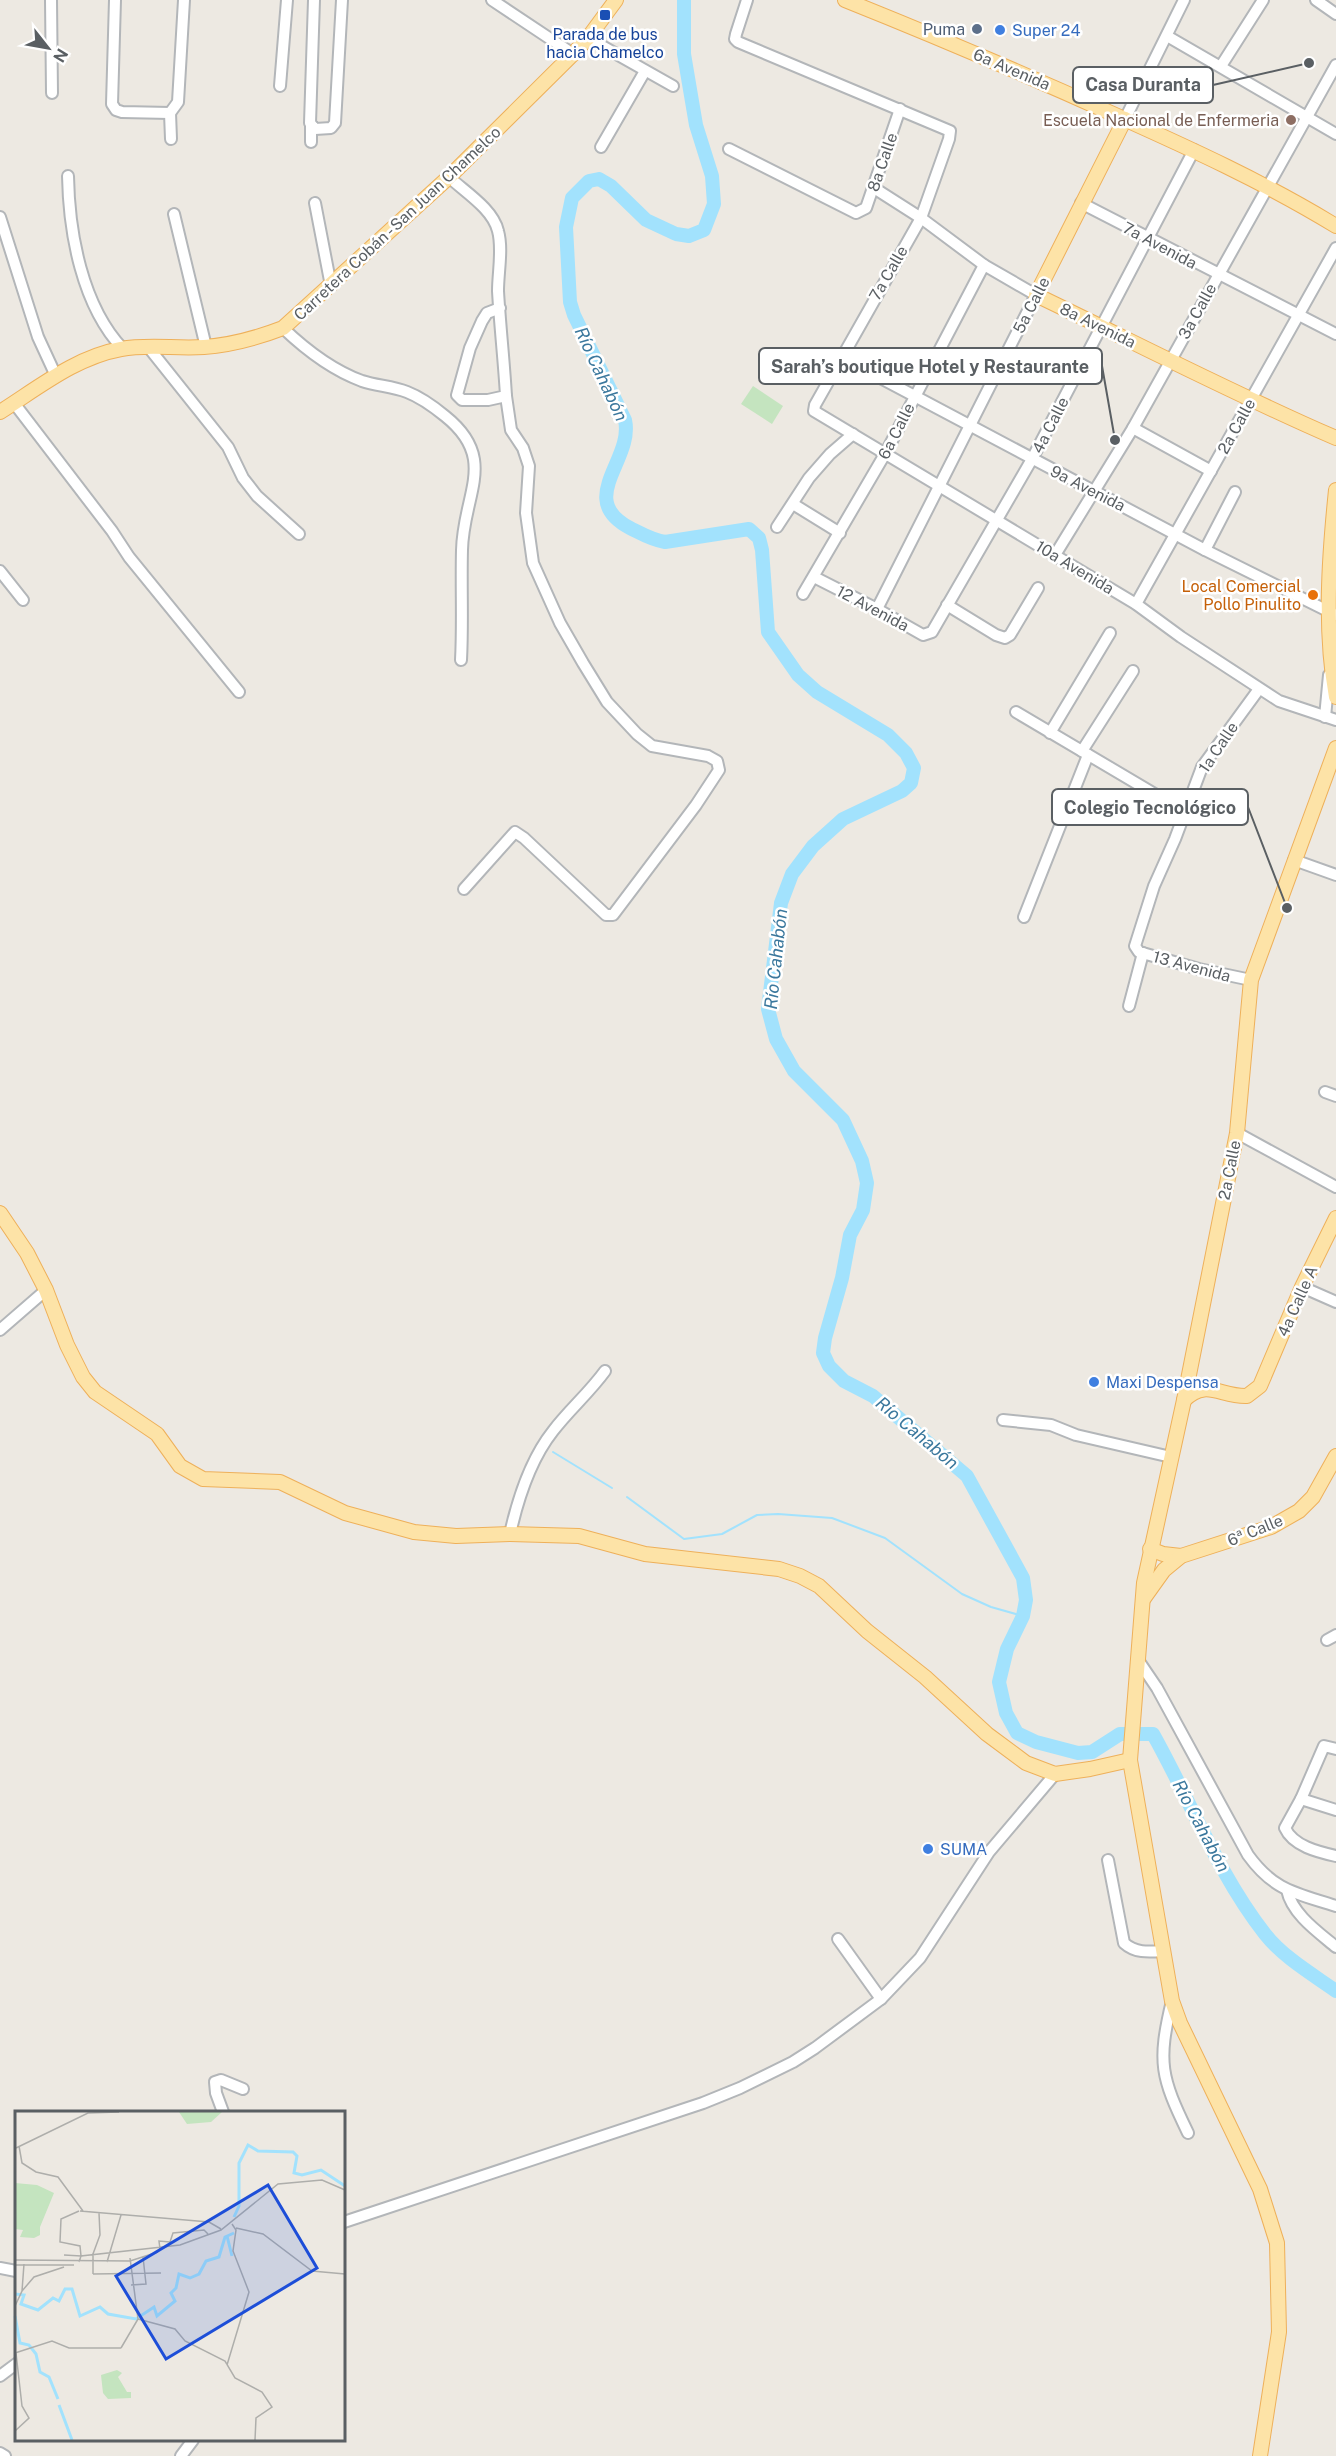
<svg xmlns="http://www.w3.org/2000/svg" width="1336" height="2456" font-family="'Public Sans',sans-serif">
  <rect width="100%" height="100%" fill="#ede9e2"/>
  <path fill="#c4e4bf" d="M 753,386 L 783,406 L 772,424 L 741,404 Z"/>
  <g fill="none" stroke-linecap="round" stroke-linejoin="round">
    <g stroke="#a2e2fd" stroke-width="2">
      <path d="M 553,1452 L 612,1488"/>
      <path d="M 627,1497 L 684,1539 L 722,1534 L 757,1515 L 778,1514 L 832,1518 L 885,1538 L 962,1594 L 991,1607 L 1023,1616"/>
    </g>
    <path stroke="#a2e2fd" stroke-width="14" d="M 684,0 L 684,54 L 696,125 L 712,176 L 714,204 L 704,230 L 689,236 L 676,234 L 646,220 L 611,186 L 599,179 L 589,181 L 572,198 L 566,227 L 570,302 L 574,315 L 625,420 C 634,460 575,499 630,528 C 642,534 652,540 665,542 L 749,529 L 759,538 L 762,550 L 768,632 L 798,675 L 817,692 L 888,735 L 906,753 L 914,768 L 911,783 L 902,791 L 843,819 L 813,846 L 792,874 L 781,903 L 768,1009 L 776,1039 L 794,1071 L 843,1120 L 862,1161 L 867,1183 L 863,1210 L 850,1235 L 842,1278 L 825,1338 L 823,1353 L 829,1366 L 844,1381 L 873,1396 L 967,1476 L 1023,1578 L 1026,1600 L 1023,1616 L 1007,1649 L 999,1682 L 1006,1713 L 1017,1733 L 1036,1742 L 1078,1753 L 1092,1752 L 1120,1734 L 1153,1734 C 1190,1800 1218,1874 1265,1934 C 1283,1957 1312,1974 1336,1991"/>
    <g stroke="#b3b6b9" stroke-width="14">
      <g id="minor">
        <path d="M 51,0 L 52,93"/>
        <path d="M 115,0 L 112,104 L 116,110 L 122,112 L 170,113 L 178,102 L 184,0"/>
        <path d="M 314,0 L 310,123 L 315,129 L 331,128 L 335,123 L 342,0"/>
        <path d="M 492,0 L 573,54"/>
        <path d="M 747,0 L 736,34 L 735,39 L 738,42 L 950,131 L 949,139 L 921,218 L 815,405 L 814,411 L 1136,604 L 1181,637 L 1279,701 L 1336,720"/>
        <path d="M 1316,0 L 1336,14"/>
        <path d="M 1167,36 L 1336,134"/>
        <path d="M 588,38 L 673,86"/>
        <path d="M 1221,66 L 1263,0"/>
        <path d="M 280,86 L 287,0"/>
        <path d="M 170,113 L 171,139"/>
        <path d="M 1125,119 L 1184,0"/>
        <path d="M 311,142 L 311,126"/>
        <path d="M 601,147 L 645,71"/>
        <path d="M 729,149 L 856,213 L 866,208 L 900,109"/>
        <path d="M 68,176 C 69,233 82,306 123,349"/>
        <path d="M 449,177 C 465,192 493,209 498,231 C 503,249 498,272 498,291 C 500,326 504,361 506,396 L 488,400 L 462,400 L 457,395 L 470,348 L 482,321 L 487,313 L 500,308"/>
        <path d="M 874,188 L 921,218 L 984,265 L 1036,295 L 877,609"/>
        <path d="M 315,203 L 331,286"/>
        <path d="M 1081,203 L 1336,334"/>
        <path d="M 174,214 L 206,347"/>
        <path d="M 0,217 L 38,337 L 56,376"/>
        <path d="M 283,328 C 306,350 332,370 362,381 C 377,386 392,386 407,392 C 420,397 434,407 445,416 C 499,459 463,494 462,550 C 461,587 463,623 461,660"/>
        <path d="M 149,348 L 228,447 L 243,478 L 257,496 L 299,534"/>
        <path d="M 841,357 L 1205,550 L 1336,615"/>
        <path d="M 14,403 L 112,531 L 129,557 L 239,692"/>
        <path d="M 1133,428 L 1211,471"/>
        <path d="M 793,504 L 840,533"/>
        <path d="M 777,527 L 809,478 L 830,454 L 853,434"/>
        <path d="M 1205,550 L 1235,492"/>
        <path d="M 1055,555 L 1133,428 L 1336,65"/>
        <path d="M 0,571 L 23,600"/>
        <path d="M 814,577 L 877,609 L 923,635 L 932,632 L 1032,459 L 1194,150"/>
        <path d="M 803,594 L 885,454 L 984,265"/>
        <path d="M 1136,604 L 1336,248"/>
        <path d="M 947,605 L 996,635 L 1005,638 L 1010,635 L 1038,588"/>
        <path d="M 1016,712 L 1185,812"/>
        <path d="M 1325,717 L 1329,675"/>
        <path d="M 1050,733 L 1110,633"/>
        <path d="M 1082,751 L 1133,671"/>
        <path d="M 1294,860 L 1336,875"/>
        <path d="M 464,889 L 515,832 L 524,838 L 606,915 L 613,915 L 696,805 L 719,770 L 717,761 L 708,756 L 652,746 L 637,734 L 607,702 L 583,663 L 560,623 L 533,563 L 526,513 L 529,466 L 523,448 L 511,430 L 506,396"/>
        <path d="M 1024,917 L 1088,755"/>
        <path d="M 1251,980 L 1199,969 L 1139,952 L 1135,946 L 1154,886 L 1175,839 L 1202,767 L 1259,689"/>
        <path d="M 1129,1006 L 1143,953"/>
        <path d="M 1325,1092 L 1336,1096"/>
        <path d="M 1237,1133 L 1336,1187"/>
        <path d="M 1302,1287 L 1336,1302"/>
        <path d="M 0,1330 L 46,1290"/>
        <path d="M 1003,1420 L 1051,1425 L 1076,1435 L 1171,1457"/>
        <path d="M 510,1534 C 518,1498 530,1460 553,1431 C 569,1410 589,1393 605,1371"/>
        <path d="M 1327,1640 L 1336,1635"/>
        <path d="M 1138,1660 L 1157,1688 L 1248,1855 C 1274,1891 1296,1893 1336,1906"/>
        <path d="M 1336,1749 L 1324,1746 L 1301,1799 L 1285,1828 C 1293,1846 1318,1852 1336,1856"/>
        <path d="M 1301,1799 L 1336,1810"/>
        <path d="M 1108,1860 L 1124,1943 C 1135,1953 1148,1952 1162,1951"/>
        <path d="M 1287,1890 C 1292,1914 1318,1932 1336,1947"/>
        <path d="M 838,1939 L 881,1999"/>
        <path d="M 1172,2001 C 1157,2063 1161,2077 1188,2133"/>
        <path d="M 223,2112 L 216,2093 L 215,2082 L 221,2080 L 243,2089"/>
        <path d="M 344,2222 L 703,2103 L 740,2088 L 793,2062 L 815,2048 L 881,1999 L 920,1958 L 989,1852 L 1055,1774"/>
        <path d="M 0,2268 L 16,2271"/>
        <path d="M 0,2376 L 16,2364"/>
        <path d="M 0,2453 L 5,2456"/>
        <path d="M 181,2456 L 193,2440"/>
      </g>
    </g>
    <g stroke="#eeb05a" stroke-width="16">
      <g id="major">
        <path d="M 845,0 C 935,36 1024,74 1113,114 C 1189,148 1264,182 1336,226"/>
        <path d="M 1125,119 L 1036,295 C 1136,343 1234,394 1336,438"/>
        <path d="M 0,412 C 38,388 76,357 121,349 C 148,344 177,349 204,347 C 232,345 257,338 283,328 L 449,177 L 573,54 L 588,38 L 616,0"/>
        <path d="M 1336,490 C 1329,558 1324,629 1336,697"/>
        <path d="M 0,1213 L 27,1253 L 46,1290 L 67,1345 L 83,1377 L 95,1392 L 157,1434 L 180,1466 L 203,1479 L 280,1482 L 345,1513 L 414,1532 L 456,1536 L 510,1534 L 579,1536 L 645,1554 L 779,1569 L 800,1576 L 819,1586 L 867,1631 L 925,1677 L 987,1734 L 1026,1763 L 1055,1774 L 1090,1769 L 1130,1760"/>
        <path d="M 1184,1400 C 1207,1378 1220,1397 1247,1396 L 1260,1386 L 1302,1287 L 1336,1218"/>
        <path d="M 1150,1549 L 1163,1554 L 1181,1556"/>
        <path d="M 1144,1598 L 1164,1570 L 1181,1556 L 1271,1527 L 1299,1511 L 1313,1497 L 1336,1456"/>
        <path d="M 1260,2456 L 1279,2332 L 1277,2243 L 1260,2189 L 1180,2023 L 1172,2001 L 1130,1760 L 1144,1583 L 1184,1400 L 1237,1133 L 1251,980 L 1336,748"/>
      </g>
    </g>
    <use href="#minor" stroke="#fff" stroke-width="10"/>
    <use href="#major" stroke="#fde3a7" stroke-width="14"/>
  </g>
  <rect fill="#1a4fb4" stroke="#fff" stroke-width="2" x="599" y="9" width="12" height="12" rx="3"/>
  <circle fill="#5c6f8a" stroke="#fff" stroke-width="2" cx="977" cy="29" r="6"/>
  <g fill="#3f7fe0" stroke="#fff" stroke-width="2">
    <circle cx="1000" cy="30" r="6"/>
    <circle cx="1094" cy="1382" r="6"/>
    <circle cx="928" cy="1849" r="6"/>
  </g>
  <circle fill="#8d6e63" stroke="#fff" stroke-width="2" cx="1291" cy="120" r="6"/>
  <circle fill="#e8710a" stroke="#fff" stroke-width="2" cx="1313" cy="595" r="6"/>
  <g text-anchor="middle" stroke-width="5" stroke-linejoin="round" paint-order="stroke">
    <g font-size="16" fill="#4e5e75" stroke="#fff" text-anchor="end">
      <text x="965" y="35">Puma</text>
    </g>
    <g font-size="16" fill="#366cbe" stroke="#fff" text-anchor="start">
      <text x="1012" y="36">Super 24</text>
      <text x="1106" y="1388">Maxi Despensa</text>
      <text x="940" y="1855">SUMA</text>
    </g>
    <g font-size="16" fill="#164399" stroke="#fff">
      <text x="605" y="40">Parada de bus<tspan x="605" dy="18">hacia Chamelco</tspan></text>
    </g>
    <g font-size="16" fill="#5a5f63" stroke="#fff">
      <text transform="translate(1012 69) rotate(23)" y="6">6a Avenida</text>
      <text transform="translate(882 162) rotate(-71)" y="6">8a Calle</text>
      <text transform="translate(397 223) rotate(-43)" y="6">Carretera Cobán - San Juan Chamelco</text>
      <text transform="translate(1160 245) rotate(28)" y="6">7a Avenida</text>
      <text transform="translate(888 273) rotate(-60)" y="6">7a Calle</text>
      <text transform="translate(1031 305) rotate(-63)" y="6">5a Calle</text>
      <text transform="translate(1197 311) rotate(-61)" y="6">3a Calle</text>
      <text transform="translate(1098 325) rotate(26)" y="6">8a Avenida</text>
      <text transform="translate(1050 425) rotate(-63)" y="6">4a Calle</text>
      <text transform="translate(1236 426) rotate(-61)" y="6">2a Calle</text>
      <text transform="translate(896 431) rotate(-63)" y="6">6a Calle</text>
      <text transform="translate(1088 488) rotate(27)" y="6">9a Avenida</text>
      <text transform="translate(1075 567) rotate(31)" y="6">10a Avenida</text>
      <text transform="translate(873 608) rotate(28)" y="6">12 Avenida</text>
      <text transform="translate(1218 747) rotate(-56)" y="6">1a Calle</text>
      <text transform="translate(1192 966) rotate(15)" y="6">13 Avenida</text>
      <text transform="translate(1229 1170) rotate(-79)" y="6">2a Calle</text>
      <text transform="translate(1297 1301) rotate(-66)" y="6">4a Calle A</text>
      <text transform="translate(1255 1530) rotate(-22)" y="6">6ª Calle</text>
    </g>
    <g font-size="16" fill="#785e54" stroke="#fff" text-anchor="end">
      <text x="1279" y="126">Escuela Nacional de Enfermeria</text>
    </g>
    <g font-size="16" fill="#c56008" stroke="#fff" text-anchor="end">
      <text x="1301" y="592">Local Comercial<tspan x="1301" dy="18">Pollo Pinulito</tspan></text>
    </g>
    <g font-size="18" font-style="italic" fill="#3b789d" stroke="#fff">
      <text transform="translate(601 374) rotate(65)" y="6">Río Cahabón</text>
      <text transform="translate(776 959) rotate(-84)" y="6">Río Cahabón</text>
      <text transform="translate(917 1433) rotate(40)" y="6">Río Cahabón</text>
      <text transform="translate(1201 1826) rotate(62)" y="6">Río Cahabón</text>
    </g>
  </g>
  <g transform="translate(15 2111)">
    <rect width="330" height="330" fill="#ede9e2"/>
    <path d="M 164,1 L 207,1 L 196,11 L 172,13 ZM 0,72 L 22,74 L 39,82 L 25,116 L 25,124 L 19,127 L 5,126 L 8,119 L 0,118 ZM 102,259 L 107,262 L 103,266 L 112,281 L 116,281 L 116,287 L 93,288 L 88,282 L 86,264 Z" fill="#c4e4bf"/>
    <path fill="none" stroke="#a2e2fd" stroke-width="3" d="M 219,106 L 224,95 L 224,52 L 233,34 L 243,40 L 278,41 L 282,45 L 279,62 L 287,64 L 306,59 L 330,75M 212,125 L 217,145M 0,183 L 9,184 L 6,193 L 23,199 L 38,187 L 44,190 L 50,178 L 57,178 L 65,205 L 85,196 L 93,203 L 121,208 L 139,196 L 142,205 L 160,190 L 156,182 L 161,177 L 164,163 L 175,167 L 184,163 L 191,150 L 204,146 L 210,126 L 219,122M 0,205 L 5,232 L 14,234 L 21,243 L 25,261 L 34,266 L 43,288M 44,294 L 57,329"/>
    <path fill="none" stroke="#aeaeab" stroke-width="1.5" d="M 4,35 L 7,52 L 21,61 L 43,66 L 68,100M 1,37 L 73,2 L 104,1M 65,100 L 194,111 L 206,118M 221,117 L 248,123 L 297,160 L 330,163M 145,138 L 144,130 L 155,131 L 158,122 L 189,119 L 193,123M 49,144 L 66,145 L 65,135 L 45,131 L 46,108 L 64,100M 115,147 L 123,208M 0,149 L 115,150 L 143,141M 64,151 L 66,145 L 165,134 L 206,119 L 263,73 L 307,69 L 330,79M 92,151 L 106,104M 0,154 L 59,154M 78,163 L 146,162M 78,163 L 78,143 L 85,124 L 84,102M 116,174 L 131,173 L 128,146M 7,180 L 19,166 L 49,156M 0,195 L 7,180 L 9,153M 123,208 L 160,218 L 170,230 L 210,250 L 220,267 L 247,281 L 257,296 L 241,307 L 240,329M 106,237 L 123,208M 0,242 L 37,230 L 54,237 L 106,237M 212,254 L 234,181 L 218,140 L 221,119 L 217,113M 0,320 L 14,307 L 7,295 L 1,242"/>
    <path fill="#1d4ed8" fill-opacity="0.15" stroke="#1d4ed8" stroke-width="3" d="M 253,74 L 302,157 L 151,248 L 101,165 Z"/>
    <rect width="330" height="330" fill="none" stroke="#5a5f63" stroke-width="3"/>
  </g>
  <path fill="none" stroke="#5a5f63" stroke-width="2" d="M1309 63L1213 85M1115 440L1102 366M1287 908L1248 807"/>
  <g fill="#5a5f63" stroke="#fff" stroke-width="2">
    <circle cx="1309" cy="63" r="6"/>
    <circle cx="1115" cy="440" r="6"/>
    <circle cx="1287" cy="908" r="6"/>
  </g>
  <g fill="#fff" stroke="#5a5f63" stroke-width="2">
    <rect x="1073" y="67" width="140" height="36" rx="6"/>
    <rect x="759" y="348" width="343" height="36" rx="6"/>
    <rect x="1052" y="789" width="196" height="36" rx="6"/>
  </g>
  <g font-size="18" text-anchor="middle" font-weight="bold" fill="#5a5f63">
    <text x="1143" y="91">Casa Duranta</text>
    <text x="930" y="373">Sarah’s boutique Hotel y Restaurante</text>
    <text x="1150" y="814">Colegio Tecnológico</text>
  </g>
  <g transform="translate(48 48) rotate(121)" stroke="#ffffff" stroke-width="4.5" paint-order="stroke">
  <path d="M0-4.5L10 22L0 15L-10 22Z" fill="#5a5f63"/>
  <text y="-9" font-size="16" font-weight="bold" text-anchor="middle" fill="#5a5f63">N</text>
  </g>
</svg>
